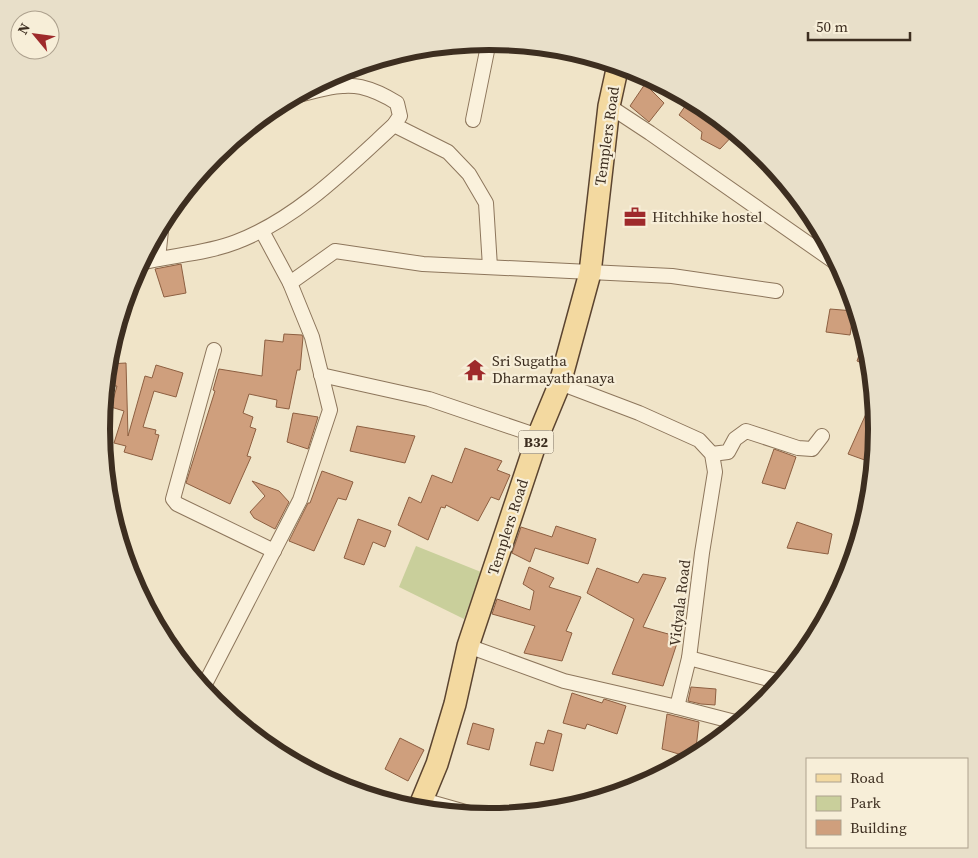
<svg xmlns="http://www.w3.org/2000/svg" width="978" height="858" font-family="'Source Serif 4',serif">
  <rect width="100%" height="100%" fill="#f0e4c8"/>
  <path fill="#c9cf9b" d="M 416,546 L 481,572 L 464,619 L 399,587 Z"/>
  <g fill="#cf9f7d" stroke="#8d5f41">
    <path d="M 645,84 L 664,103 L 649,122 L 630,106 Z"/>
    <path d="M 690,99 L 705,107 L 736,132 L 720,149 L 701,139 L 702,132 L 679,115 Z"/>
    <path d="M 181,264 L 186,293 L 164,297 L 155,269 Z"/>
    <path d="M 830,309 L 854,311 L 850,335 L 826,332 Z"/>
    <path d="M 284,334 L 302,335 L 303,337 L 300,370 L 297,370 L 289,409 L 276,407 L 277,400 L 249,394 L 243,413 L 253,417 L 250,427 L 256,429 L 247,456 L 251,457 L 230,504 L 186,483 L 215,391 L 213,390 L 219,369 L 262,376 L 265,340 L 283,342 Z"/>
    <path d="M 865,338 L 869,354 L 871,367 L 857,361 Z"/>
    <path d="M 126,363 L 128,436 L 145,376 L 152,378 L 156,365 L 183,373 L 176,397 L 154,391 L 143,427 L 156,430 L 155,434 L 159,435 L 152,460 L 124,452 L 126,446 L 114,443 L 124,411 L 111,407 L 117,386 L 105,386 L 108,364 Z"/>
    <path d="M 874,396 L 877,429 L 873,463 L 848,454 Z"/>
    <path d="M 293,413 L 318,417 L 308,449 L 287,442 Z"/>
    <path d="M 357,426 L 415,436 L 405,463 L 350,451 Z"/>
    <path d="M 465,448 L 502,461 L 497,470 L 510,475 L 499,500 L 491,497 L 478,521 L 446,505 L 445,508 L 441,507 L 428,540 L 398,525 L 409,497 L 421,503 L 432,475 L 452,483 Z"/>
    <path d="M 774,449 L 796,457 L 785,489 L 762,483 Z"/>
    <path d="M 322,471 L 353,482 L 346,500 L 338,498 L 314,551 L 289,541 L 308,503 L 310,503 Z"/>
    <path d="M 252,481 L 279,491 L 289,502 L 275,529 L 254,518 L 250,512 L 265,496 Z"/>
    <path d="M 358,519 L 391,531 L 385,547 L 373,542 L 364,565 L 344,558 Z"/>
    <path d="M 797,522 L 832,534 L 828,554 L 787,548 Z"/>
    <path d="M 556,526 L 596,539 L 588,564 L 535,548 L 530,562 L 512,553 L 521,527 L 552,537 Z"/>
    <path d="M 529,567 L 554,578 L 549,587 L 581,597 L 566,631 L 572,633 L 562,661 L 524,653 L 535,626 L 492,614 L 497,599 L 530,610 L 534,591 L 523,584 Z"/>
    <path d="M 597,568 L 638,583 L 643,574 L 666,578 L 643,627 L 679,637 L 663,686 L 612,674 L 634,619 L 587,593 Z"/>
    <path d="M 691,687 L 716,689 L 715,705 L 701,704 L 688,701 Z"/>
    <path d="M 572,693 L 602,703 L 604,699 L 626,706 L 617,734 L 587,724 L 585,729 L 563,723 Z"/>
    <path d="M 667,714 L 699,722 L 695,757 L 692,758 L 662,749 Z"/>
    <path d="M 473,723 L 494,729 L 489,750 L 467,744 Z"/>
    <path d="M 548,730 L 562,734 L 553,771 L 530,765 L 536,742 L 544,744 Z"/>
    <path d="M 400,738 L 424,750 L 408,781 L 385,769 Z"/>
  </g>
  <g fill="none" stroke-linecap="round" stroke-linejoin="round">
    <g stroke="#8d765c" stroke-width="16">
      <g id="street">
        <path d="M 343,70 L 343,86"/>
        <path d="M 609,106 L 650,133 L 839,265"/>
        <path d="M 473,120 L 489,41"/>
        <path d="M 394,125 L 448,152 L 469,174 L 486,203 L 490,267"/>
        <path d="M 158,259 L 162,221"/>
        <path d="M 140,263 C 172,255 205,254 236,242 C 297,219 347,168 394,125 L 400,116 L 397,103 C 386,96 374,90 361,87 C 340,82 314,92 294,96"/>
        <path d="M 290,283 L 335,251 L 423,264 L 672,276 L 776,291"/>
        <path d="M 214,350 L 173,499 L 177,504 L 274,551"/>
        <path d="M 321,375 L 429,399 L 538,436"/>
        <path d="M 712,454 L 728,452 L 735,439 L 746,431 L 798,448 L 812,449 L 822,436"/>
        <path d="M 468,646 L 564,681 L 677,707 L 689,658 L 702,553 L 715,472 L 712,454 L 699,440 L 639,413 L 560,383"/>
        <path d="M 689,658 L 780,682"/>
        <path d="M 203,688 L 300,500 L 330,410 L 312,337 L 290,283 L 262,231"/>
        <path d="M 677,707 L 739,723"/>
        <path d="M 338,786 L 344,788"/>
        <path d="M 423,800 L 476,815"/>
      </g>
    </g>
    <g stroke="#5b4430" stroke-width="24">
      <path id="primary" d="M 418,810 L 437,764 L 455,704 L 468,646 L 538,436 L 560,383 L 590,273 L 609,106 L 618,65"/>
    </g>
    <use href="#street" stroke="#faf1dc" stroke-width="14"/>
    <use href="#primary" stroke="#f3d9a0" stroke-width="21"/>
  </g>
  <defs>
    <g id="office-bare" transform="scale(1.725)"><path d="M-6-3h4V-5.5h4V-3h4V5H-6ZM-1-4.5V-3h2v-1.5ZM-6 0V1H6V0Z" fill="#9e2a2b" stroke="#f7eed8" stroke-width="2.5" paint-order="stroke"/></g>
    <g id="temple-bare" transform="scale(1.725)"><path d="M0-6L5-2H3V0L6.5 2.5H4V6H1.5V3h-3V6H-4V2.5H-6.5L-3 0V-2H-5Z" fill="#9e2a2b" stroke="#f7eed8" stroke-width="2.5" paint-order="stroke"/></g>
  </defs>
  <g fill-rule="evenodd">
    <use href="#office-bare" x="635" y="217"/>
    <use href="#temple-bare" x="475" y="370"/>
  </g>
  <g text-anchor="middle" stroke-width="4.5" stroke-linejoin="round" paint-order="stroke">
    <rect fill="#f7eed8" stroke="#756857" stroke-width="1" x="518.5" y="430.5" width="35" height="23" rx="4"/>
    <g font-size="14" font-weight="bold" fill="#3d2e20">
      <text x="536" y="447">B32</text>
    </g>
    <g font-size="15" fill="#3d2e20" stroke="#f7eed8">
      <text transform="translate(607 136) rotate(-82)" y="5">Templers Road</text>
      <text transform="translate(508 527) rotate(-72)" y="5">Templers Road</text>
      <text transform="translate(680 603) rotate(-83)" y="5">Vidyala Road</text>
    </g>
    <g font-size="15" fill="#3d2e20" stroke="#f7eed8" text-anchor="start">
      <text x="652" y="222">Hitchhike hostel</text>
      <text x="492" y="366">Sri Sugatha<tspan x="492" dy="17">Dharmayathanaya</tspan></text>
    </g>
  </g>
  <path d="M0 0H978V858H0ZM110 429a379 379 0 1 1 758 0a379 379 0 1 1-758 0Z" fill="#e8dfc9" fill-rule="evenodd"/>
  <path fill="none" stroke="#3d2e20" stroke-width="6" d="M110 429a379 379 0 1 1 758 0a379 379 0 1 1-758 0Z"/>
  <rect x="806" y="758" width="162" height="90" fill="#f7eed8" stroke="#ada18e"/>
  <rect x="816" y="774" width="25" height="8" fill="#f3d9a0" stroke="#ada18e"/>
  <text x="850" y="783" font-size="15" fill="#3d2e20">Road</text>
  <rect x="816" y="796" width="25" height="15" fill="#c9cf9b" stroke="#ada18e"/>
  <text x="850" y="808" font-size="15" fill="#3d2e20">Park</text>
  <rect x="816" y="820" width="25" height="15" fill="#cf9f7d" stroke="#ada18e"/>
  <text x="850" y="833" font-size="15" fill="#3d2e20">Building</text>
  <g transform="translate(35 35) rotate(299)"><circle r="24" fill="#f7eed8" stroke="#ada18e"/>
  <path d="M0-4L9 19L0 12L-9 19Z" fill="#9e2a2b"/>
  <text y="-8" font-size="14" font-weight="bold" text-anchor="middle" fill="#3d2e20">N</text>
  </g>
  <path d="M808 32v8h102v-8" fill="none" stroke="#3d2e20" stroke-width="2.5"/>
  <text x="816" y="32" font-size="15" fill="#3d2e20" stroke="#f7eed8" stroke-width="4" paint-order="stroke">50 m</text>
</svg>
